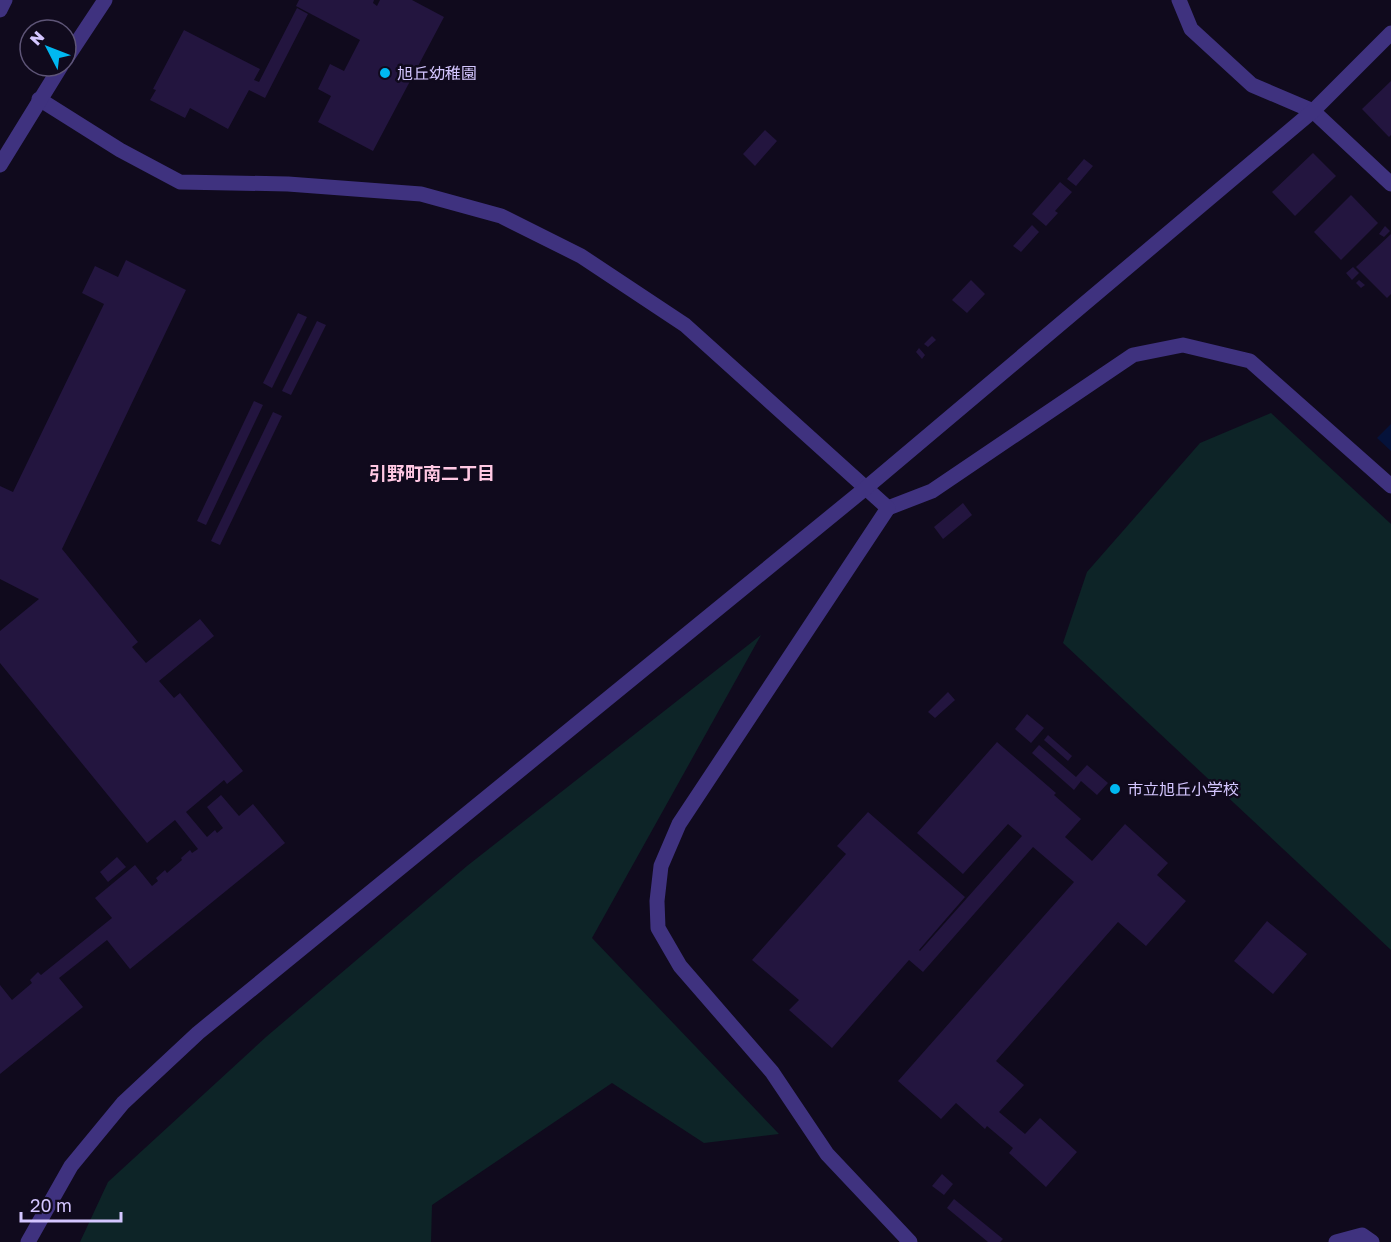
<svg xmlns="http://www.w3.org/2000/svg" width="1391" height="1242" font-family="'Golos Text','Noto Sans JP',sans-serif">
  <rect width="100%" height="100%" fill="#100a1d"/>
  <g fill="#0d2427">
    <path d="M 1271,413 L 1391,524 L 1391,950 L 1063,643 L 1087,572 L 1200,443 Z"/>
    <path d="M 761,635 L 592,938 L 779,1134 L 704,1143 L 612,1083 L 432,1205 L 431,1242 L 80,1242 L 108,1182 L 266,1037 L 467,866 Z"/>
  </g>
  <path fill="#05123a" d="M 1391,424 L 1391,451 L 1377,438 Z"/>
  <g fill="#23153f">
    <path d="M 299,0 L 374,0 L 373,3 L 377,6 L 380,0 L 412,0 L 444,17 L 373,151 L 318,122 L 331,96 L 318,89 L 330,64 L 344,71 L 360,40 L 296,6 Z"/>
    <path d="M 297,8 L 308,14 L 265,98 L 249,90 L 228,129 L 190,108 L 185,118 L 150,100 L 156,90 L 153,89 L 184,30 L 260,69 L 254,80 L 259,82 Z"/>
    <path d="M 1391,81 L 1391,135 L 1389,137 L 1362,109 Z"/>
    <path d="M 765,130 L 777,141 L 755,166 L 743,154 Z"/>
    <path d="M 1313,153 L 1336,176 L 1295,216 L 1272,192 Z"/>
    <path d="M 1084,159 L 1093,166 L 1076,186 L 1067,179 Z"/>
    <path d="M 1060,182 L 1072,192 L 1055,211 L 1058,213 L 1046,226 L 1032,214 Z"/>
    <path d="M 1351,195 L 1378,223 L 1341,260 L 1314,232 Z"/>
    <path d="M 1032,225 L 1039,232 L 1021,252 L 1013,246 Z"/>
    <path d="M 1385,226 L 1390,231 L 1384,237 L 1379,234 Z"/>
    <path d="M 1391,234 L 1391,294 L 1387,298 L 1356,267 Z"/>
    <path d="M 126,260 L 186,290 L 62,549 L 138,642 L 132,647 L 146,663 L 200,619 L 214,636 L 159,681 L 174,698 L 180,693 L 243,771 L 227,784 L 224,780 L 186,812 L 207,837 L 215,830 L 217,833 L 223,828 L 207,807 L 221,795 L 239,816 L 253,804 L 285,843 L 130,969 L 107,940 L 59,978 L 83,1007 L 0,1074 L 0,985 L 12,1000 L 32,983 L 30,980 L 38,972 L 41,975 L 112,918 L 95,898 L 135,865 L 152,886 L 158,881 L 156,878 L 165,870 L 167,873 L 182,860 L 181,858 L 190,850 L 192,853 L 198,849 L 175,820 L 147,843 L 0,663 L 0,631 L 39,599 L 0,579 L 0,486 L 13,492 L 104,304 L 82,293 L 95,266 L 118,277 Z"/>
    <path d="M 1353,267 L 1359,273 L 1352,280 L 1346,273 Z"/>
    <path d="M 971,280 L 985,294 L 967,313 L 952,300 Z"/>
    <path d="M 1359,280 L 1365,285 L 1361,288 L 1356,283 Z"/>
    <path d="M 298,313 L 307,317 L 272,388 L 263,383 Z"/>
    <path d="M 317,321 L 326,325 L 291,395 L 282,391 Z"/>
    <path d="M 932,336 L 936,340 L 928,347 L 924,344 Z"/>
    <path d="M 919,348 L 925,355 L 922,359 L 916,352 Z"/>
    <path d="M 254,401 L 263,405 L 206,525 L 197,521 Z"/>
    <path d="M 273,412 L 282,416 L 220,545 L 211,541 Z"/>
    <path d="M 963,503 L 972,515 L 943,539 L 934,527 Z"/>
    <path d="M 948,692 L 955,700 L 935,718 L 928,712 Z"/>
    <path d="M 1027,714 L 1044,728 L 1031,743 L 1015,729 Z"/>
    <path d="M 1048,735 L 1072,756 L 1068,761 L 1044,740 Z"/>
    <path d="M 997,742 L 1056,793 L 1054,795 L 1081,819 L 1065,837 L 1092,861 L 1125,824 L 1168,863 L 1157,875 L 1186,901 L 1146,946 L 1118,922 L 996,1061 L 1024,1085 L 999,1112 L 1025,1134 L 1040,1118 L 1077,1152 L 1046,1187 L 1009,1153 L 1013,1148 L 987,1126 L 985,1129 L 956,1103 L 941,1119 L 898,1081 L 1074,882 L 1033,847 L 923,972 L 909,960 L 832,1048 L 789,1010 L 799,1000 L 752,960 L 846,854 L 837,846 L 868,812 L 965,897 L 919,950 L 920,951 L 1022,836 L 1008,824 L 963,874 L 917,833 Z"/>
    <path d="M 1039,745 L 1076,777 L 1087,765 L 1108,783 L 1097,795 L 1081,781 L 1074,790 L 1032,753 Z"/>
    <path d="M 117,857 L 126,867 L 108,882 L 100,872 Z"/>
    <path d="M 1267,921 L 1307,954 L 1273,994 L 1234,961 Z"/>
    <path d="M 942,1174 L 953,1184 L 944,1195 L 932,1186 Z"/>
    <path d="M 954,1199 L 1003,1239 L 1000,1242 L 988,1242 L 947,1208 Z"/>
  </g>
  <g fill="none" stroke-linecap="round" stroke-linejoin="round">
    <g stroke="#3f327f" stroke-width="15">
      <path d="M 1179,0 L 1191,29 L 1252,85 L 1313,111 L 1391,184"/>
      <path d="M 0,10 L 5,0"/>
      <path d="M 888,508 L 932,491 L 1133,355 L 1183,345 L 1250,361 L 1391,486"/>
    </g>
    <g stroke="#3f327f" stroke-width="15">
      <path d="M 66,59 L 105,0"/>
      <path d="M 39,99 L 120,150 L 180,182 L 288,184 L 421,194 L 501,216 L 581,256 L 685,325 L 888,508 L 679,824 L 661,866 L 657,901 L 658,928 L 680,966 L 772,1072 L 827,1154 L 910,1242"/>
      <path d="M 0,165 L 61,66"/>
      <path d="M 28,1242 L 71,1166 L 123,1103 L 198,1033 L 867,487 L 1313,111 L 1391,33"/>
      <path d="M 1336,1242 L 1362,1235 L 1372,1242"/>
    </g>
  </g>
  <g fill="#00b8f1" stroke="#100a1d" stroke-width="2">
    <circle cx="385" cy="73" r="6"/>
    <circle cx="1115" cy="789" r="6"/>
  </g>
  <g text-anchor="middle" stroke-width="5" stroke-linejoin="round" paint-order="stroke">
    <g font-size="16" fill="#d4c6ff" stroke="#100a1d" text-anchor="start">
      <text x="397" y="79">旭丘幼稚園</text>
      <text x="1127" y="795">市立旭丘小学校</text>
    </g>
    <g font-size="18" font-weight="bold" fill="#ffc8e3" stroke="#100a1d">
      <text x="432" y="480">引野町南二丁目</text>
    </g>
  </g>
  <g transform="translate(48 48) rotate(312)"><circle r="28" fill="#100a1d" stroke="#5e5577" stroke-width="1.5"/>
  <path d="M0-4.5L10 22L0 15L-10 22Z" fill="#00b8f1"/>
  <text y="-9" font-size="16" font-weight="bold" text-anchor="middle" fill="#d4c6ff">N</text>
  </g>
  <path d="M21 1212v9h100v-9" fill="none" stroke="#d4c6ff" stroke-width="3"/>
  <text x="30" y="1212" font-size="18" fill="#d4c6ff" stroke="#100a1d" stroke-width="4.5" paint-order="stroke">20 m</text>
</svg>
